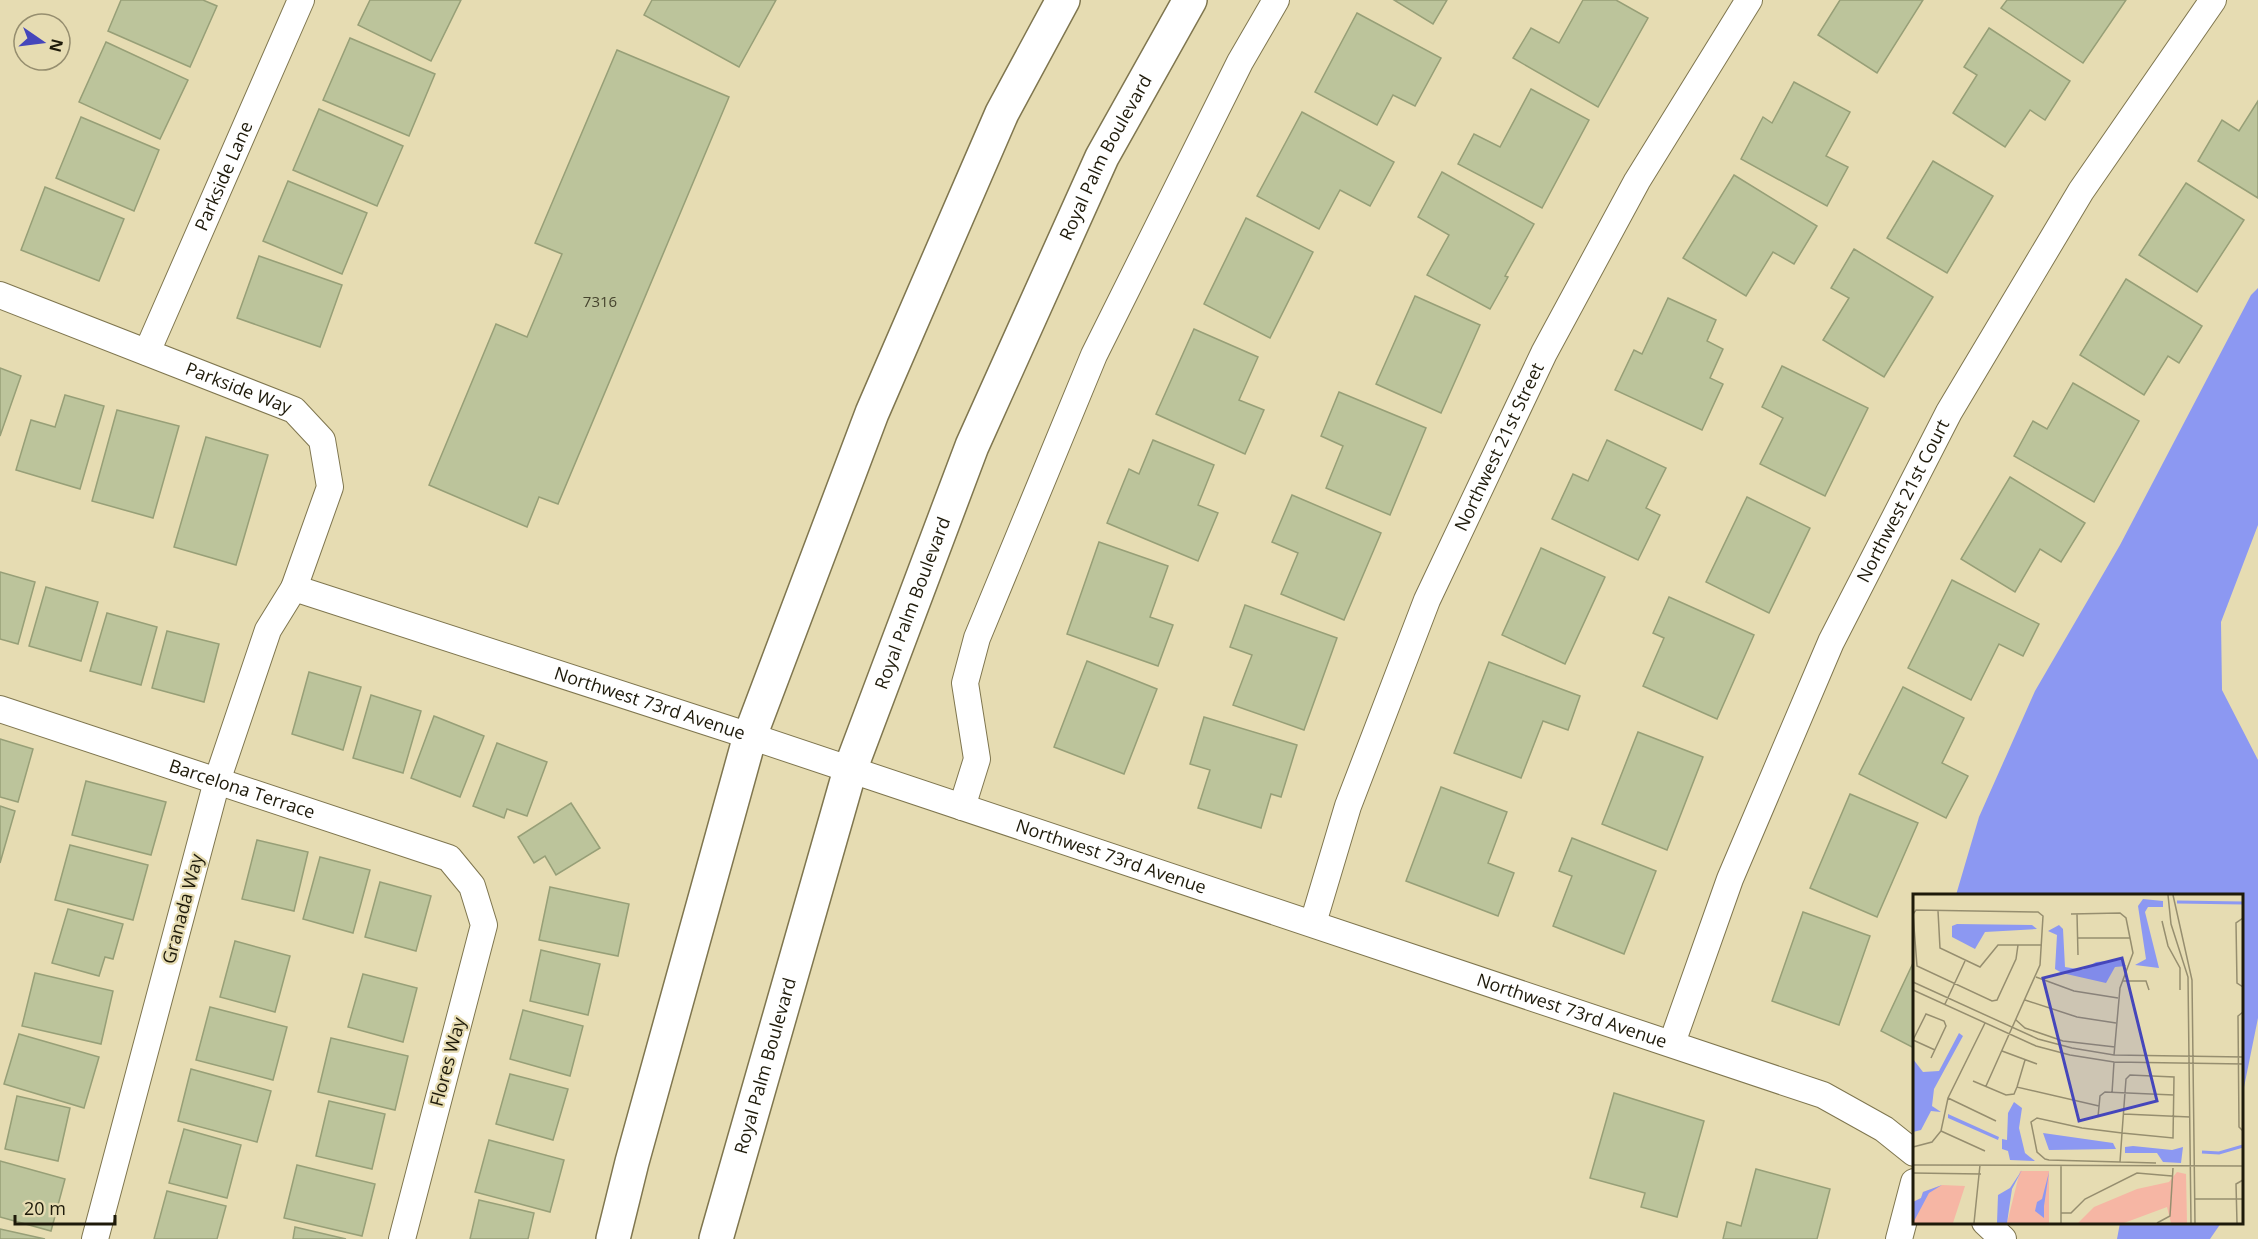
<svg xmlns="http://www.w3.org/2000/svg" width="2258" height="1239" font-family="'Open Sans',sans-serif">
  <rect width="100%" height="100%" fill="#e6dcb2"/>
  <g fill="#8c98f2">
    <path d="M 2258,288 L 2258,525 L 2221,622 L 2222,690 L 2258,760 L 2258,1018 L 2242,1097 L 2242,896 L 1956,895 L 1979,817 L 2035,691 L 2120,545 L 2251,295 Z"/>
    <path d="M 2120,1223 L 2120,1222 L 2221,1223 L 2210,1239 L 2117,1239 Z"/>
  </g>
  <g fill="#bcc49b" stroke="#979f77" stroke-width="1.5">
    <path d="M 121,0 L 203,0 L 217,6 L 190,67 L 108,31 Z"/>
    <path d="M 370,0 L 461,0 L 431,61 L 358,25 Z"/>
    <path d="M 652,0 L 776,0 L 739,67 L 644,15 Z"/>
    <path d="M 1394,0 L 1447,0 L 1433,24 Z"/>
    <path d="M 1583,0 L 1616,0 L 1648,18 L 1598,107 L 1513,58 L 1531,28 L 1559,43 Z"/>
    <path d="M 1840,0 L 1923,0 L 1877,73 L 1818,35 Z"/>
    <path d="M 2007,0 L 2126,0 L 2083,63 L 2001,8 Z"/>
    <path d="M 1357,13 L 1441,58 L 1415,106 L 1393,95 L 1377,125 L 1315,92 Z"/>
    <path d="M 1989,28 L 2070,81 L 2045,120 L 2030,110 L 2005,147 L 1953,113 L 1977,75 L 1964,67 Z"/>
    <path d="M 350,38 L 435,74 L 409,136 L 323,100 Z"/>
    <path d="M 106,42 L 188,80 L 160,139 L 79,102 Z"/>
    <path d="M 617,50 L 729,97 L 558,504 L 539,497 L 527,527 L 429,485 L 496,324 L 527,337 L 562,254 L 535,243 Z"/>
    <path d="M 1794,82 L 1850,112 L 1826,156 L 1848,167 L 1827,206 L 1741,159 L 1763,117 L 1772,123 Z"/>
    <path d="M 1531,89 L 1589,120 L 1542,208 L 1458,164 L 1474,134 L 1500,147 Z"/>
    <path d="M 2258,101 L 2258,198 L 2198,161 L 2222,120 L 2239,131 Z"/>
    <path d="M 319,109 L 403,146 L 377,206 L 293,170 Z"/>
    <path d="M 1302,112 L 1394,162 L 1370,206 L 1340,190 L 1319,229 L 1257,196 Z"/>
    <path d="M 81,117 L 159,150 L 134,211 L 56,178 Z"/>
    <path d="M 1933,161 L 1993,196 L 1947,273 L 1887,238 Z"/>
    <path d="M 1442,172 L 1534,224 L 1505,276 L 1508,277 L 1490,309 L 1427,275 L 1449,235 L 1418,217 Z"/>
    <path d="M 1734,175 L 1817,226 L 1794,264 L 1773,252 L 1746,296 L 1683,258 Z"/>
    <path d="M 288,181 L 367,213 L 342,274 L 263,241 Z"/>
    <path d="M 2186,183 L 2244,220 L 2197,292 L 2139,255 Z"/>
    <path d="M 45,187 L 124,219 L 99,281 L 21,250 Z"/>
    <path d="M 1246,218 L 1313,252 L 1270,338 L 1204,304 Z"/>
    <path d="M 1854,249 L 1933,297 L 1884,377 L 1823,340 L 1849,298 L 1831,288 Z"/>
    <path d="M 259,256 L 342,285 L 320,347 L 237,318 Z"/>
    <path d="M 2126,279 L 2202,326 L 2179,363 L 2168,356 L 2144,395 L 2080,355 Z"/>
    <path d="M 1415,296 L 1480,325 L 1441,413 L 1376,384 Z"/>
    <path d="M 1668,298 L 1716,320 L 1707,341 L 1723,349 L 1710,378 L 1723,384 L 1702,430 L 1615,390 L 1634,350 L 1642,354 Z"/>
    <path d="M 1194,329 L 1258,357 L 1239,400 L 1264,410 L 1245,454 L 1156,414 Z"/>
    <path d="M 1782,366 L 1868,408 L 1825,496 L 1760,464 L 1783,418 L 1762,407 Z"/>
    <path d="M 0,368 L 21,376 L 0,436 Z"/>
    <path d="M 2073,383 L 2139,421 L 2094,502 L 2014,456 L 2033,421 L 2047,429 Z"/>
    <path d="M 1339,392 L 1426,428 L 1390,515 L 1326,488 L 1343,446 L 1321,436 Z"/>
    <path d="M 65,395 L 104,406 L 80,489 L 16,470 L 31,420 L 55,427 Z"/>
    <path d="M 117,410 L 179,426 L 153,518 L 92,501 Z"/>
    <path d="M 206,437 L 268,455 L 236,565 L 174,547 Z"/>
    <path d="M 1153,440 L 1214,465 L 1198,505 L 1218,513 L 1198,561 L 1107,523 L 1129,469 L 1139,474 Z"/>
    <path d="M 1607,440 L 1666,468 L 1646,508 L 1660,515 L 1638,560 L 1552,519 L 1573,474 L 1588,481 Z"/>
    <path d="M 2010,477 L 2085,523 L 2061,562 L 2040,549 L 2015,592 L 1961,559 Z"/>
    <path d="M 1292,495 L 1381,533 L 1344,620 L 1281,594 L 1298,553 L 1272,542 Z"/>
    <path d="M 1747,497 L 1810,528 L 1769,613 L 1706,582 Z"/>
    <path d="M 1099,542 L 1168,566 L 1150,617 L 1173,625 L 1158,666 L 1067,634 Z"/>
    <path d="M 1541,548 L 1605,577 L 1565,664 L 1502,635 Z"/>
    <path d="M 0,572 L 35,582 L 18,644 L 0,639 Z"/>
    <path d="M 1952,580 L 2039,624 L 2023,656 L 1999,644 L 1971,700 L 1908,668 Z"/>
    <path d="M 46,587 L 98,602 L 81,661 L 29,646 Z"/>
    <path d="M 1669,597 L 1754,635 L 1717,719 L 1643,686 L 1664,638 L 1653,633 Z"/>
    <path d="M 1245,605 L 1337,638 L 1304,730 L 1233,705 L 1252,655 L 1230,647 Z"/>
    <path d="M 107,613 L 157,627 L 141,685 L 90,671 Z"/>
    <path d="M 167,631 L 219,644 L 204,702 L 152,688 Z"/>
    <path d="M 1087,661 L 1157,689 L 1124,774 L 1054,747 Z"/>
    <path d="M 1489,662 L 1580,696 L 1568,730 L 1543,721 L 1521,778 L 1454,753 Z"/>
    <path d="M 309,672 L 361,687 L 343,750 L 292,734 Z"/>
    <path d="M 1903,687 L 1964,718 L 1942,763 L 1968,776 L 1946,818 L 1859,774 Z"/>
    <path d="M 371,695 L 421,711 L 403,773 L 353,758 Z"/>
    <path d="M 434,716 L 484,736 L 460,797 L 411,778 Z"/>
    <path d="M 1204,717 L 1297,745 L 1281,797 L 1271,794 L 1261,828 L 1198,808 L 1210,770 L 1190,764 Z"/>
    <path d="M 1638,732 L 1703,757 L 1667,850 L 1602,824 Z"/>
    <path d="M 0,739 L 33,749 L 18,802 L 0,797 Z"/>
    <path d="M 497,743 L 547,762 L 527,816 L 507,809 L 504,818 L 473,806 Z"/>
    <path d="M 86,781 L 166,802 L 151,855 L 72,835 Z"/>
    <path d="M 1441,787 L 1507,812 L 1488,863 L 1514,873 L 1498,916 L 1406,881 Z"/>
    <path d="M 1850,794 L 1918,823 L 1877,917 L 1810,888 Z"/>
    <path d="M 571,803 L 600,848 L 556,875 L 545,856 L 534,863 L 518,837 Z"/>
    <path d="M 0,806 L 15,811 L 0,863 Z"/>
    <path d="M 1572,838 L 1656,871 L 1624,954 L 1553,926 L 1572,876 L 1559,871 Z"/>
    <path d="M 257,840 L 308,852 L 294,911 L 242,899 Z"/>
    <path d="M 70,845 L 148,865 L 133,920 L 55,900 Z"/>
    <path d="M 320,857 L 370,870 L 353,933 L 303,919 Z"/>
    <path d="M 380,882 L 431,896 L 416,951 L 365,937 Z"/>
    <path d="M 550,887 L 629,904 L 618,956 L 539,940 Z"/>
    <path d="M 68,909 L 123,924 L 113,959 L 105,957 L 99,976 L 52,963 Z"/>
    <path d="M 1803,912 L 1870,936 L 1839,1025 L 1772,1001 Z"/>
    <path d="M 235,941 L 290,956 L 275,1012 L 220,997 Z"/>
    <path d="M 541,950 L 600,964 L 588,1015 L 530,1001 Z"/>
    <path d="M 1914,961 L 1914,1042 L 1912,1047 L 1881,1031 Z"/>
    <path d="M 35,973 L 113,991 L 101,1044 L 22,1026 Z"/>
    <path d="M 363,974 L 417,988 L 403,1042 L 348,1027 Z"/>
    <path d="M 210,1007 L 287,1027 L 273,1080 L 196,1060 Z"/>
    <path d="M 523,1010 L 583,1026 L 570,1076 L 510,1059 Z"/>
    <path d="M 19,1034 L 99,1057 L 84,1108 L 4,1084 Z"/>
    <path d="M 331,1038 L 408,1056 L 395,1110 L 318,1092 Z"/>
    <path d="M 191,1069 L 271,1091 L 257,1142 L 178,1121 Z"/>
    <path d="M 510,1074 L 568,1089 L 553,1140 L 496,1124 Z"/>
    <path d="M 1614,1093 L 1704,1121 L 1677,1217 L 1641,1207 L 1645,1193 L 1590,1178 Z"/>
    <path d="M 17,1096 L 70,1108 L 58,1161 L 5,1149 Z"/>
    <path d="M 329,1101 L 385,1114 L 372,1169 L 316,1156 Z"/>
    <path d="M 184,1129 L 241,1145 L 227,1198 L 169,1183 Z"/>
    <path d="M 489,1140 L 564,1160 L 550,1212 L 475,1192 Z"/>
    <path d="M 0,1161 L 65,1179 L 51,1231 L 0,1217 Z"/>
    <path d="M 297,1165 L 375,1184 L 362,1236 L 284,1218 Z"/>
    <path d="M 1756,1169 L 1830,1189 L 1817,1239 L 1723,1239 L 1727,1222 L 1741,1226 Z"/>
    <path d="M 167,1191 L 226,1206 L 217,1239 L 154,1239 Z"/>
    <path d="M 479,1200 L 534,1213 L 528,1239 L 470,1239 Z"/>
    <path d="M 295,1227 L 346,1239 L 293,1239 Z"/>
    <path d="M 0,1229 L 45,1239 L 0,1239 Z"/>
  </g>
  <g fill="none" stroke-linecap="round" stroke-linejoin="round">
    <g stroke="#7f764f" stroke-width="28">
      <g id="street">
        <path id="s1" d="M 0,295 L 294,410 L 322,440 L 330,487 L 294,588 L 268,630 L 217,781 L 95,1239"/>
        <path id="s2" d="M 147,352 L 301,0"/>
        <path id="s3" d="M 294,588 L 750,736 L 1823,1095 L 1884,1129 L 1914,1153"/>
        <path id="s4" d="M 0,709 L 449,858 L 472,886 L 484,925 L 402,1239"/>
        <path d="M 962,807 L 977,759 L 965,683 L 977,638 L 1094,355 L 1240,62 L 1276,0"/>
        <path id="s5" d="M 1313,923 L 1348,806 L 1427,600 L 1544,353 L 1637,181 L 1749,0"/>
        <path id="s6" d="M 1672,1043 L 1730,879 L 1831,642 L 1949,412 L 2081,191 L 2213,0"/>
        <path d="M 1985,1222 L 2003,1239"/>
        <path d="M 1899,1239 L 1914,1182"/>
      </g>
    </g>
    <g stroke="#7f764f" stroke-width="36">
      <g id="secondary">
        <path d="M 613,1239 L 632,1162 L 750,736 L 872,413 L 1002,113 L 1063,0"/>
        <path id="s7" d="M 716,1239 L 850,770 L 972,446 L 1102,157 L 1190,0"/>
      </g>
    </g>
    <use href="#street" stroke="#fff" stroke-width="26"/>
    <use href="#secondary" stroke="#fff" stroke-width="33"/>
  </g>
  <g text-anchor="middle" stroke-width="4.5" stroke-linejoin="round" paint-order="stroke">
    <g font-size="15" fill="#46442e">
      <text x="600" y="307">7316</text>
    </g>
    <g font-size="18" fill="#1e1a0a" stroke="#e6dcb2">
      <text dy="6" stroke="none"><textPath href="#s7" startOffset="1152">Royal Palm Boulevard</textPath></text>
      <text dy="6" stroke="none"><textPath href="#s2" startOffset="192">Parkside Lane</textPath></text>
      <text dy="6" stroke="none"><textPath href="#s1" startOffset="256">Parkside Way</textPath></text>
      <text dy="6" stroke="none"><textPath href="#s5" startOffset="512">Northwest 21st Street</textPath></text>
      <text dy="6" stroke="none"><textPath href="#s6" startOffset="590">Northwest 21st Court</textPath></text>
      <text dy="6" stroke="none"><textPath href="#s7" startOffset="666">Royal Palm Boulevard</textPath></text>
      <text dy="6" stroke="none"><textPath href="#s3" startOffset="374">Northwest 73rd Avenue</textPath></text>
      <text dy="6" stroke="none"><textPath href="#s4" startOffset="255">Barcelona Terrace</textPath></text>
      <text dy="6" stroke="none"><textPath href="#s3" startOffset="860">Northwest 73rd Avenue</textPath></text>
      <text transform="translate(183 909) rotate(-75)" y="6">Granada Way</text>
      <text dy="6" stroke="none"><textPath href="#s3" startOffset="1346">Northwest 73rd Avenue</textPath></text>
      <text transform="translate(448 1062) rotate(-75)" y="6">Flores Way</text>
      <text dy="6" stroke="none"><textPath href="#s7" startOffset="180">Royal Palm Boulevard</textPath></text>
    </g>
  </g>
  <g transform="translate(1913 894)">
    <rect width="330" height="330" fill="#e6dcb2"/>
    <path d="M 107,277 L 136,277 L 136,329 L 94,329 ZM 264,278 L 273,280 L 274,329 L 258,329 L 254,313 L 211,329 L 165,329 L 181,313 L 224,295 L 256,288 ZM 29,291 L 52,292 L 40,329 L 0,329 L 0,308 L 8,304 L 10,298 Z" fill="#f6b6a4"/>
    <path d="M 230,5 L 250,7 L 250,13 L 235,13 L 232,18 L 246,74 L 222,71 L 233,65 L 225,12 ZM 44,30 L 119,31 L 124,35 L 72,38 L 62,55 L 39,43 L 39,32 ZM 146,31 L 150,35 L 152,73 L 170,76 L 183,68 L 208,66 L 213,72 L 202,73 L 193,89 L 149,79 L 142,75 L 144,41 L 135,37 ZM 46,139 L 50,142 L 21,195 L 19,212 L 28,218 L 18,217 L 8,236 L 0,238 L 0,165 L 10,178 L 26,177 ZM 101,208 L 109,214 L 106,234 L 112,259 L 122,267 L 97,266 L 95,257 L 89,255 L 89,245 L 94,246 L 95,219 ZM 35,220 L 86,243 L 85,246 L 35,224 ZM 130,239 L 200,249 L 203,255 L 136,256 ZM 220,252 L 259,256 L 270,253 L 268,269 L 250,268 L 244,259 L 212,259 L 212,253 ZM 109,276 L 99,295 L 94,329 L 84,329 L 85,301 L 97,294 ZM 136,278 L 131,312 L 131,324 L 122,317 L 124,308 L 129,305 ZM 29,291 L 16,299 L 0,329 L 0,308 L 8,304 L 10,298 Z" fill="#8c98f2"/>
    <path fill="none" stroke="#8c98f2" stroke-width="3" d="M 264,8 L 330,9M 289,258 L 306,259 L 330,252"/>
    <path fill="none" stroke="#968e6f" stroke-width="1.5" d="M 255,1 L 258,30 L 275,83 L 278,329M 260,1 L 279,86 L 282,329M 25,17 L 27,54 L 67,73 L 85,51 L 129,51M 158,20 L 207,19 L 213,24 L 220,59 L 207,94 L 201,161M 164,20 L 165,61M 330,24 L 323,29 L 324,89 L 330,93M 249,27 L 255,52 L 267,74 L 267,96M 164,44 L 217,44M 123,83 L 161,97 L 205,104M 209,87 L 233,87 L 236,96M 0,88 L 125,145 L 159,154 L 201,161 L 330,163M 0,96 L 123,152 L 157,161 L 201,168 L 330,170M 112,106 L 164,123 L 203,129M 32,110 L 52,67M 330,118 L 325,122 L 326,233 L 330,237M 103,126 L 112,134 L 150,147 L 202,153M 0,146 L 13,120 L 31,127 L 33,132 L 18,164M 0,146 L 22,156M 89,157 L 124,170M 60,187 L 93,201 L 101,200 L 104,193 L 186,212M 73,192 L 127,71 L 130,22 L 125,18 L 3,16 L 0,20 L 4,72 L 79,107 L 84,106 L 103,65 L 105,51M 104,193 L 112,166M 199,199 L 201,168M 35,204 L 83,227M 211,220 L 277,223M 185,223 L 187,202 L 192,198 L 261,201M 28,237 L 72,257M 0,253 L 19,248 L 28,237 L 35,204 L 72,129M 207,268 L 209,239 L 213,185 L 217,181 L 261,183 L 260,244 L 209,239 L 169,234 L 124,224 L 118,228 L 124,258 L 132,265 L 136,266 L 207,268 L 243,269M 0,271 L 330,272M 148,272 L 148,329M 0,279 L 68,280M 282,305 L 330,305M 148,319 L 158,319 L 172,305 L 224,279 L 259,282M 61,329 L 67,271M 244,329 L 257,322 L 260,274M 324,329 L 323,290 L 330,286"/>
    <path fill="#4546bb" fill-opacity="0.15" stroke="#4546bb" stroke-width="3" d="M 209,64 L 244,207 L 166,227 L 130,84 Z"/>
    <rect width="330" height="330" fill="none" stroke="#1e1a0a" stroke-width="3"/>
  </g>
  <g transform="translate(42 42) rotate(104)"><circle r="28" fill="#e6dcb2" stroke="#968e6f" stroke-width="1.5"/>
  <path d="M0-4.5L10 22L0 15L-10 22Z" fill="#4546bb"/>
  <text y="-9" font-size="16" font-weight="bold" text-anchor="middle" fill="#1e1a0a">N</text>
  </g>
  <path d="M15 1215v9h100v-9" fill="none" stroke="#1e1a0a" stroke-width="3"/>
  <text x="24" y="1215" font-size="18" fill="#1e1a0a" stroke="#e6dcb2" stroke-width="4.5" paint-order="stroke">20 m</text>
</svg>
